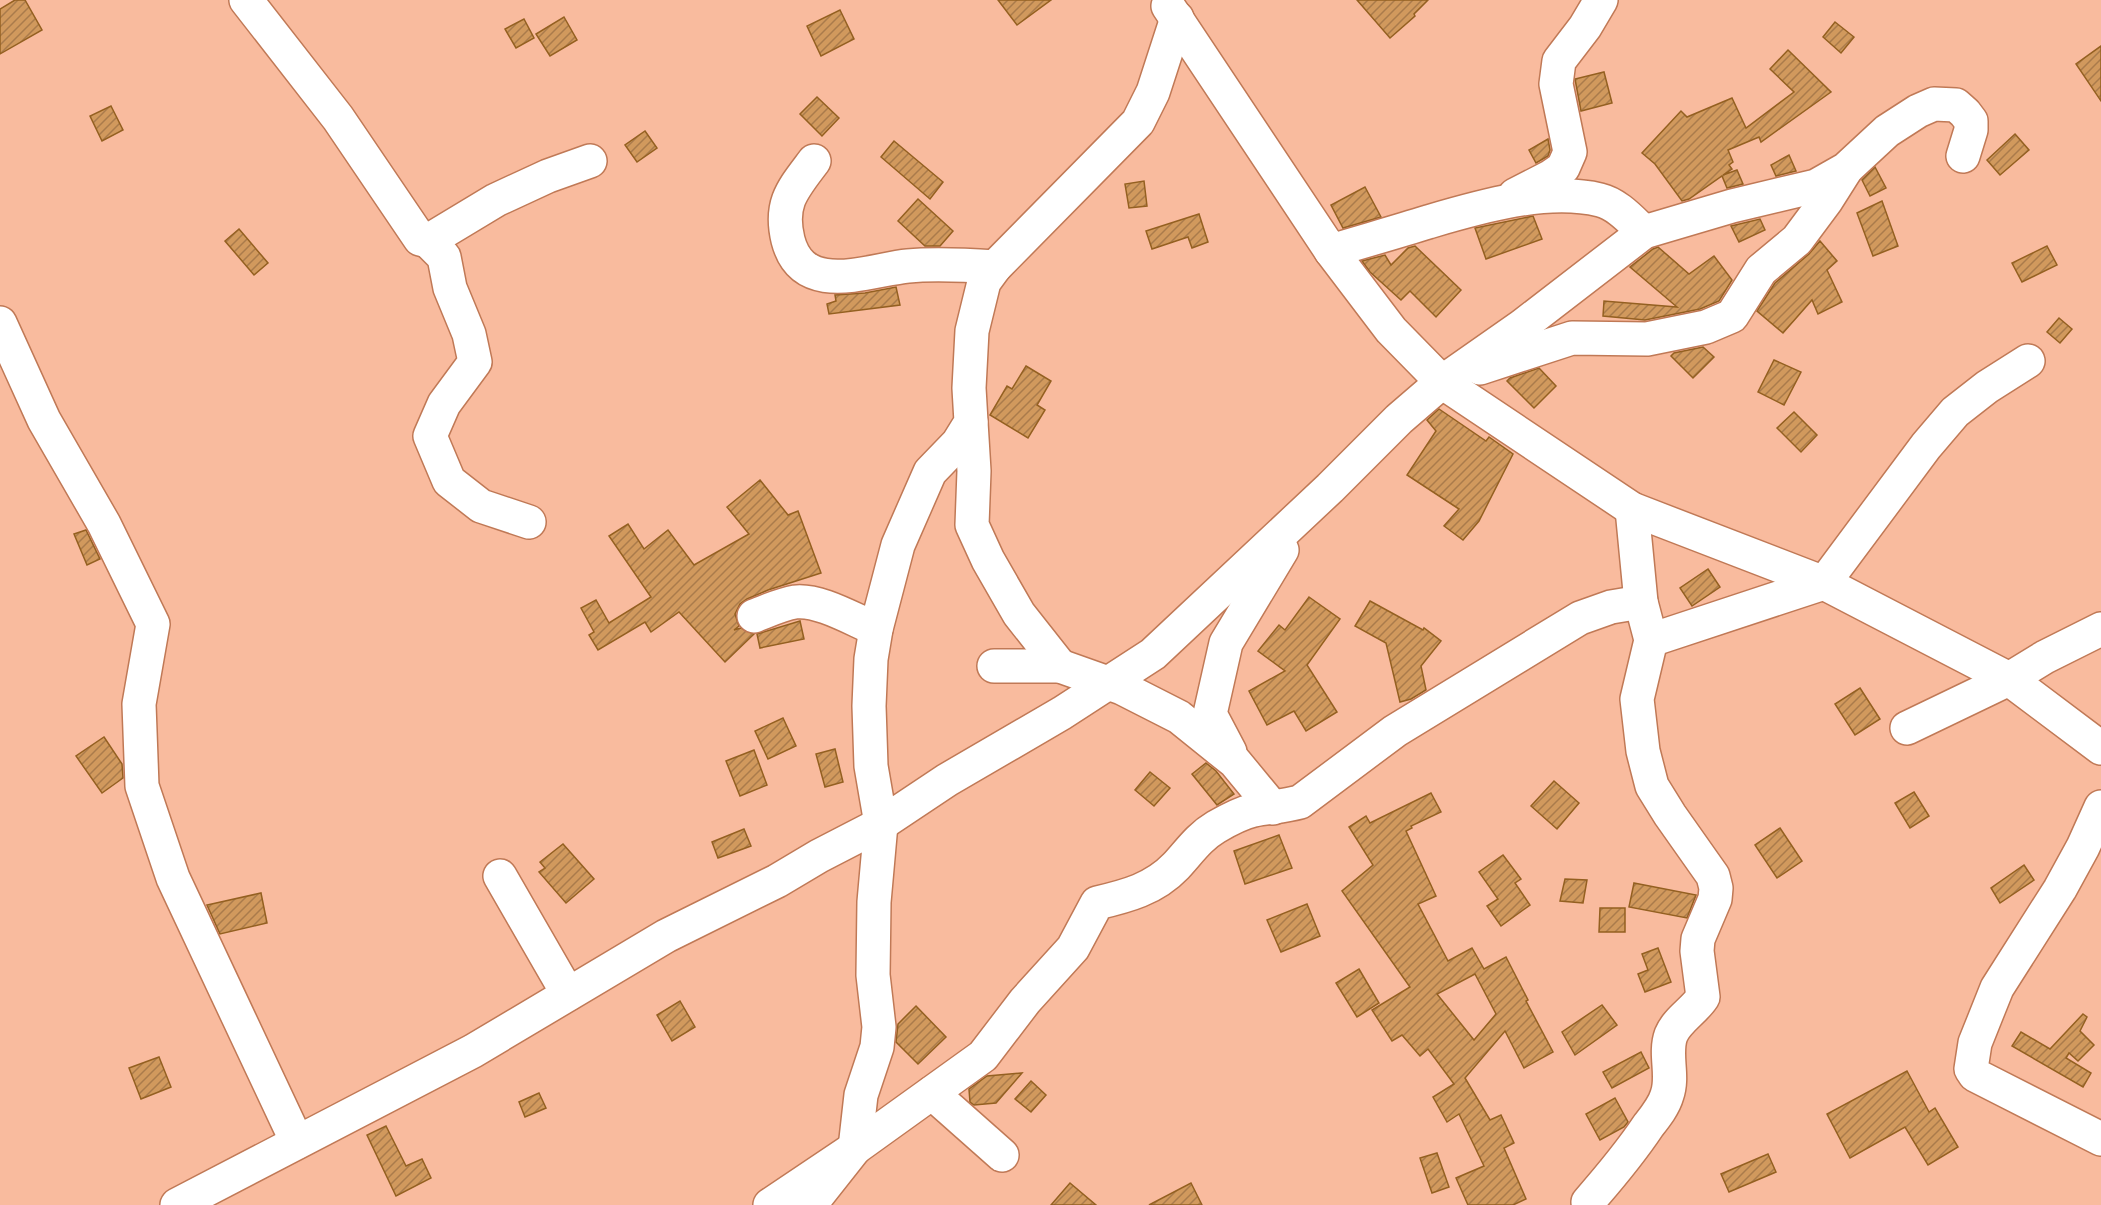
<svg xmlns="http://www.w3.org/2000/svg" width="2101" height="1205" font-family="Karla,sans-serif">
  <defs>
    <pattern id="building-hatch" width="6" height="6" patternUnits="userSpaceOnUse" patternTransform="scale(1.5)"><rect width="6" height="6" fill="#d1995d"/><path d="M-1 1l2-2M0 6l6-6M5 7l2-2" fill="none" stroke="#aa7b4b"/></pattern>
  </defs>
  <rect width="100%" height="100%" fill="#f9bb9e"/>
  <g fill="url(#building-hatch)" stroke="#946021" stroke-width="1.5" fill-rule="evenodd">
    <path d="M 15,0 L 25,0 L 42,30 L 0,54 L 0,9 Z"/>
    <path d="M 998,0 L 1051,0 L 1017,25 Z"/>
    <path d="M 1357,0 L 1428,0 L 1414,14 L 1415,16 L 1390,38 Z"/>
    <path d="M 840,10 L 854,39 L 821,56 L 807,26 Z"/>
    <path d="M 564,17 L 577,40 L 550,56 L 536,34 Z"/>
    <path d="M 524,19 L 534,38 L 516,48 L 505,29 Z"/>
    <path d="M 1835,22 L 1854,37 L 1841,53 L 1823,37 Z"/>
    <path d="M 2101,46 L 2101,101 L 2076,64 Z"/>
    <path d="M 1788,50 L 1831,92 L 1761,142 L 1759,137 L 1728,150 L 1733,162 L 1729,165 L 1732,169 L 1723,175 L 1737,170 L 1743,184 L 1727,188 L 1722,176 L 1689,199 L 1682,201 L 1655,164 L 1642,153 L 1681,111 L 1687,117 L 1732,98 L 1746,128 L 1794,92 L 1770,69 Z"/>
    <path d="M 1604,72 L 1612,103 L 1581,111 L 1575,79 Z"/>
    <path d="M 817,97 L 839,118 L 822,136 L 800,114 Z"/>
    <path d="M 111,106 L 123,130 L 102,141 L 90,116 Z"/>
    <path d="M 645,131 L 657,148 L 637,162 L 625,145 Z"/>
    <path d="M 2015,134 L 2029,150 L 2000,175 L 1987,160 Z"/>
    <path d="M 1548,139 L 1550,150 L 1548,156 L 1536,163 L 1529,150 Z"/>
    <path d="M 894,141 L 943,182 L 930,199 L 881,157 Z"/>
    <path d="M 1789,155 L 1796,171 L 1776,176 L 1771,165 Z"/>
    <path d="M 1875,167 L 1886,188 L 1870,196 L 1862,180 Z"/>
    <path d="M 1144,181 L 1147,206 L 1129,208 L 1125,184 Z"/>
    <path d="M 1365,187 L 1381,217 L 1343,228 L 1331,205 Z"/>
    <path d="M 918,199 L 953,231 L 940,246 L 925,246 L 898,221 Z"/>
    <path d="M 1882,201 L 1898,246 L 1873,256 L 1857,213 Z"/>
    <path d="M 1199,214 L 1208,242 L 1192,248 L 1188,237 L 1152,249 L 1146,231 Z"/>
    <path d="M 1533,216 L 1542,239 L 1486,259 L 1475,228 Z"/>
    <path d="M 1760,219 L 1765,230 L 1739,242 L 1731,226 Z"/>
    <path d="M 239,229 L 268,263 L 254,275 L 225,241 Z"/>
    <path d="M 1820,241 L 1837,261 L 1827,270 L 1842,302 L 1818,314 L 1812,300 L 1783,333 L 1757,311 L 1775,283 L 1809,254 Z"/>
    <path d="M 1415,246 L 1461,290 L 1436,317 L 1410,291 L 1401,300 L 1370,272 L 1362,261 L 1385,255 L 1391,265 L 1408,248 Z"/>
    <path d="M 2047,246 L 2057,265 L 2022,282 L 2012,263 Z"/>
    <path d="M 1658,247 L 1689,274 L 1714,256 L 1732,280 L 1719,301 L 1700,309 L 1645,320 L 1603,316 L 1604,301 L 1677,307 L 1630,267 L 1653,249 Z"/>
    <path d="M 896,287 L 900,305 L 829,314 L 827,304 L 836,301 L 835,295 L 865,293 Z"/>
    <path d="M 2059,318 L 2072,329 L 2060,343 L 2047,332 Z"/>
    <path d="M 1703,347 L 1714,357 L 1693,378 L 1671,356 L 1674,353 Z"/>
    <path d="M 1774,360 L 1801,372 L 1784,405 L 1758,392 Z"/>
    <path d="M 1026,366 L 1051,381 L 1037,405 L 1045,410 L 1028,438 L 990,415 L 1007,386 L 1012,389 Z"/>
    <path d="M 1539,368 L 1556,386 L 1534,408 L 1507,381 L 1510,378 Z"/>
    <path d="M 1439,409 L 1486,441 L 1489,437 L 1513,454 L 1479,521 L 1463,540 L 1444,526 L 1459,509 L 1407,475 L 1436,431 L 1427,420 Z"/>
    <path d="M 1794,412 L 1817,435 L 1801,452 L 1777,428 Z"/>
    <path d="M 760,480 L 788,515 L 798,511 L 821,573 L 768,590 L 747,599 L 740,604 L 735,614 L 739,626 L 734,630 L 741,628 L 754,634 L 725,662 L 679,612 L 651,632 L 645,622 L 598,650 L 589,635 L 594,632 L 581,608 L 596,600 L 609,623 L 651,597 L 609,536 L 628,524 L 644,549 L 668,530 L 694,565 L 749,534 L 727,507 Z"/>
    <path d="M 86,530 L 100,559 L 87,565 L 74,534 Z"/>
    <path d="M 1708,569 L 1720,587 L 1692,606 L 1680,588 Z"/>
    <path d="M 1309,597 L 1340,619 L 1307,665 L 1337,712 L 1306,731 L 1294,711 L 1267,725 L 1249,691 L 1285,671 L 1258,651 L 1279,625 L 1285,630 Z"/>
    <path d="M 1370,601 L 1423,630 L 1424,628 L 1441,641 L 1421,666 L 1426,690 L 1411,699 L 1400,702 L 1386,643 L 1355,626 Z"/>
    <path d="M 800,621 L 804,639 L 760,648 L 757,634 Z"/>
    <path d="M 1860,688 L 1880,719 L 1855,735 L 1835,704 Z"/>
    <path d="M 783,718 L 796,746 L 768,759 L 755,731 Z"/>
    <path d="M 104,737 L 122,764 L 123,778 L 102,793 L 76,756 Z"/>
    <path d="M 835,749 L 843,782 L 825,787 L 816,754 Z"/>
    <path d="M 754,750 L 767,785 L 740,796 L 726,761 Z"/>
    <path d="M 1206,763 L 1216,771 L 1234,794 L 1217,805 L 1192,774 Z"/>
    <path d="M 1150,772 L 1170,788 L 1154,806 L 1135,790 Z"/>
    <path d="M 1554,781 L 1579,803 L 1557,829 L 1531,806 Z"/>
    <path d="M 1914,792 L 1929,816 L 1910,828 L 1895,803 Z"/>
    <path d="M 1431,793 L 1441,812 L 1411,826 L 1412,828 L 1406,831 L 1436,896 L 1418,904 L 1448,961 L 1472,948 L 1484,969 L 1506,957 L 1528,1000 L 1526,1001 L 1553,1052 L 1524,1068 L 1505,1031 L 1465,1078 L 1490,1120 L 1501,1115 L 1514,1143 L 1504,1148 L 1526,1199 L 1513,1205 L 1468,1205 L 1456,1178 L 1484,1166 L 1459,1114 L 1447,1122 L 1433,1097 L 1454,1084 L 1428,1049 L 1420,1056 L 1402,1035 L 1392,1041 L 1372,1010 L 1410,987 L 1342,891 L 1373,865 L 1349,827 L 1366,816 L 1370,823 ZM 1475,974 L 1496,1014 L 1474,1040 L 1437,994 Z"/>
    <path d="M 1780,828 L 1802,861 L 1777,878 L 1755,845 Z"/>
    <path d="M 744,829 L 751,846 L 718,858 L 712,842 Z"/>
    <path d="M 1279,835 L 1292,868 L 1245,884 L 1234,851 Z"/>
    <path d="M 563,844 L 594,879 L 566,903 L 539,872 L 545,868 L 540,862 Z"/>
    <path d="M 1503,855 L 1521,879 L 1515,883 L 1530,905 L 1501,926 L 1487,906 L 1498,899 L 1479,872 Z"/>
    <path d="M 2024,865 L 2034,880 L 2000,903 L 1991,888 Z"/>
    <path d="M 1565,879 L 1587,880 L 1583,903 L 1560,901 Z"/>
    <path d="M 1634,883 L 1696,895 L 1687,918 L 1629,907 Z"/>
    <path d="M 261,893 L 267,923 L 220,934 L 207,905 Z"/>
    <path d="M 1307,904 L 1320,936 L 1281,952 L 1267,920 Z"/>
    <path d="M 1600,908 L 1625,908 L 1625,932 L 1599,932 Z"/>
    <path d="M 1658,948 L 1671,982 L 1645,992 L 1638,974 L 1648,970 L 1642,954 Z"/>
    <path d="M 1359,969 L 1379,1003 L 1357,1017 L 1336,983 Z"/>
    <path d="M 680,1001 L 695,1027 L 672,1041 L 657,1015 Z"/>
    <path d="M 1602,1005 L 1617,1025 L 1575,1055 L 1562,1032 Z"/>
    <path d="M 916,1006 L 946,1037 L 918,1064 L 896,1042 L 898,1024 Z"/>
    <path d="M 2083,1014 L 2087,1017 L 2080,1031 L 2094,1045 L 2078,1061 L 2069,1053 L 2066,1058 L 2091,1073 L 2083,1087 L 2012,1046 L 2021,1032 L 2050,1049 Z"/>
    <path d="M 1641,1052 L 1649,1068 L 1612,1088 L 1603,1072 Z"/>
    <path d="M 159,1057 L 171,1087 L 141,1099 L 129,1068 Z"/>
    <path d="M 1907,1071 L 1929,1112 L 1935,1108 L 1958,1147 L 1928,1165 L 1905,1127 L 1850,1158 L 1827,1114 Z"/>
    <path d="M 1022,1073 L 996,1103 L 974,1105 L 970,1102 L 969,1089 L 987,1076 Z"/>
    <path d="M 1031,1081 L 1046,1095 L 1031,1112 L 1015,1099 Z"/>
    <path d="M 539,1093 L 546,1108 L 525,1117 L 519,1102 Z"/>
    <path d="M 1615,1098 L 1628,1122 L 1624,1127 L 1600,1140 L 1586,1114 Z"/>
    <path d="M 386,1126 L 406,1166 L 422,1159 L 431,1178 L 396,1196 L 367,1135 Z"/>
    <path d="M 1437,1153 L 1449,1187 L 1432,1193 L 1420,1158 Z"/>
    <path d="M 1768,1154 L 1776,1172 L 1729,1192 L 1721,1174 Z"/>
    <path d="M 1070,1183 L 1096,1205 L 1051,1205 Z"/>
    <path d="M 1191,1183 L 1202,1205 L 1149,1205 Z"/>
  </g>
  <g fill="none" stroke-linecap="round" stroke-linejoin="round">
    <g stroke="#c07956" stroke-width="36">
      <g id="minor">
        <path d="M 246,0 L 338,118 L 420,239 L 428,241 L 496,200 L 548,176 L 590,161"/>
        <path d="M 1168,6 L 1331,251 C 1364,241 1396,232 1428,222 C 1479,207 1546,187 1600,200 C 1617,204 1631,220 1644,232"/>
        <path d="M 814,161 C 793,189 779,203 788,240 C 803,298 868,270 908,266 C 936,263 967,265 995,267"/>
        <path d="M 1515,195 L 1550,177 L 1563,168 L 1570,152 L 1556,84 L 1559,61 L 1585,27 L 1601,0"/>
        <path d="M 428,241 L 444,257 L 450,288 L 469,334 L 475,362 L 444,404 L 430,436 L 449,481 L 481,506 L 529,522"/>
        <path d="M 1331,251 L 1391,330 L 1442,382 L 1632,509 L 1824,583 L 2009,679 L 2101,748"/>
        <path d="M 0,323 L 44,420 L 104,524 L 153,624 L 139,704 L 142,786 L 173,878 L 297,1142"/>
        <path d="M 1480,368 L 1572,338 L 1647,339 L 1706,327 L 1732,316 L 1761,270 L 1797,240 L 1826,201 L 1845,171"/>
        <path d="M 971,422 L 974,471 L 972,525 L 988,560 L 1019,614 L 1060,666"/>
        <path d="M 754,616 C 767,611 782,604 795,602 C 819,599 854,620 876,629"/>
        <path d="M 1651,640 L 1824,583 L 1926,446 L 1955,412 L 1987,387 L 2028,361"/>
        <path d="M 994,666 L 1060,666 L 1122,688 L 1179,717 L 1235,762 L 1273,808"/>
        <path d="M 1907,728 L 2009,679 L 2045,657 L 2101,629"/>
        <path d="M 1230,752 L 1210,714 L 1226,643 L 1282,550"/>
        <path d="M 2101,807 L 2083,847 L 2060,889 L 1997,988 L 1975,1043 L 1971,1069 L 1975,1075 L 2101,1139"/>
        <path d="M 500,876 L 568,994"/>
        <path d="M 932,1093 L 1002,1155"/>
        <path d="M 177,1205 L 473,1051 L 666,936 L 777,881 L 819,856 L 881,824 L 947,780 L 1062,713 L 1153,654 L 1330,488 L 1399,419 L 1442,382 L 1522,326 L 1644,232 L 1732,206 L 1816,186 L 1846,169 L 1887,131 L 1918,111 L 1934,104 L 1956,105 L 1965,113 L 1971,121 L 1971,130 L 1963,156"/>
        <path d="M 770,1205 L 855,1148 L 983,1056 L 1025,1001 L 1073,948 L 1097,903 C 1127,896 1154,889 1176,866 C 1189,852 1199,837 1216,827 C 1228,820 1241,813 1254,810 C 1270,807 1285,806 1300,802 L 1395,731 L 1580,618 L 1611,607 L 1641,602"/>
        <path d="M 810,1205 L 855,1148 L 861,1095 L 877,1047 L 879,1027 L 873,975 L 874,902 L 881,824 L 871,766 L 869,706 L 871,659 L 876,629 L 898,545 L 930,472 L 958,443 L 971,422 L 969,388 L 972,331 L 984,282 L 995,267 L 1138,122 L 1153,92 L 1177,18"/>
        <path d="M 1590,1205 L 1588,1202 C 1609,1178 1630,1153 1648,1126 C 1655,1117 1664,1106 1667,1095 C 1674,1076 1664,1054 1671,1035 C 1677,1020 1694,1011 1703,997 L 1697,951 L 1698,939 L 1715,899 L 1716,888 L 1713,876 L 1670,815 L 1652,786 L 1643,751 L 1637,699 L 1651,640 L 1641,602 L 1632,509"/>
      </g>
    </g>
    <use href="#minor" stroke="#fff" stroke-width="33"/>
  </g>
</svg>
